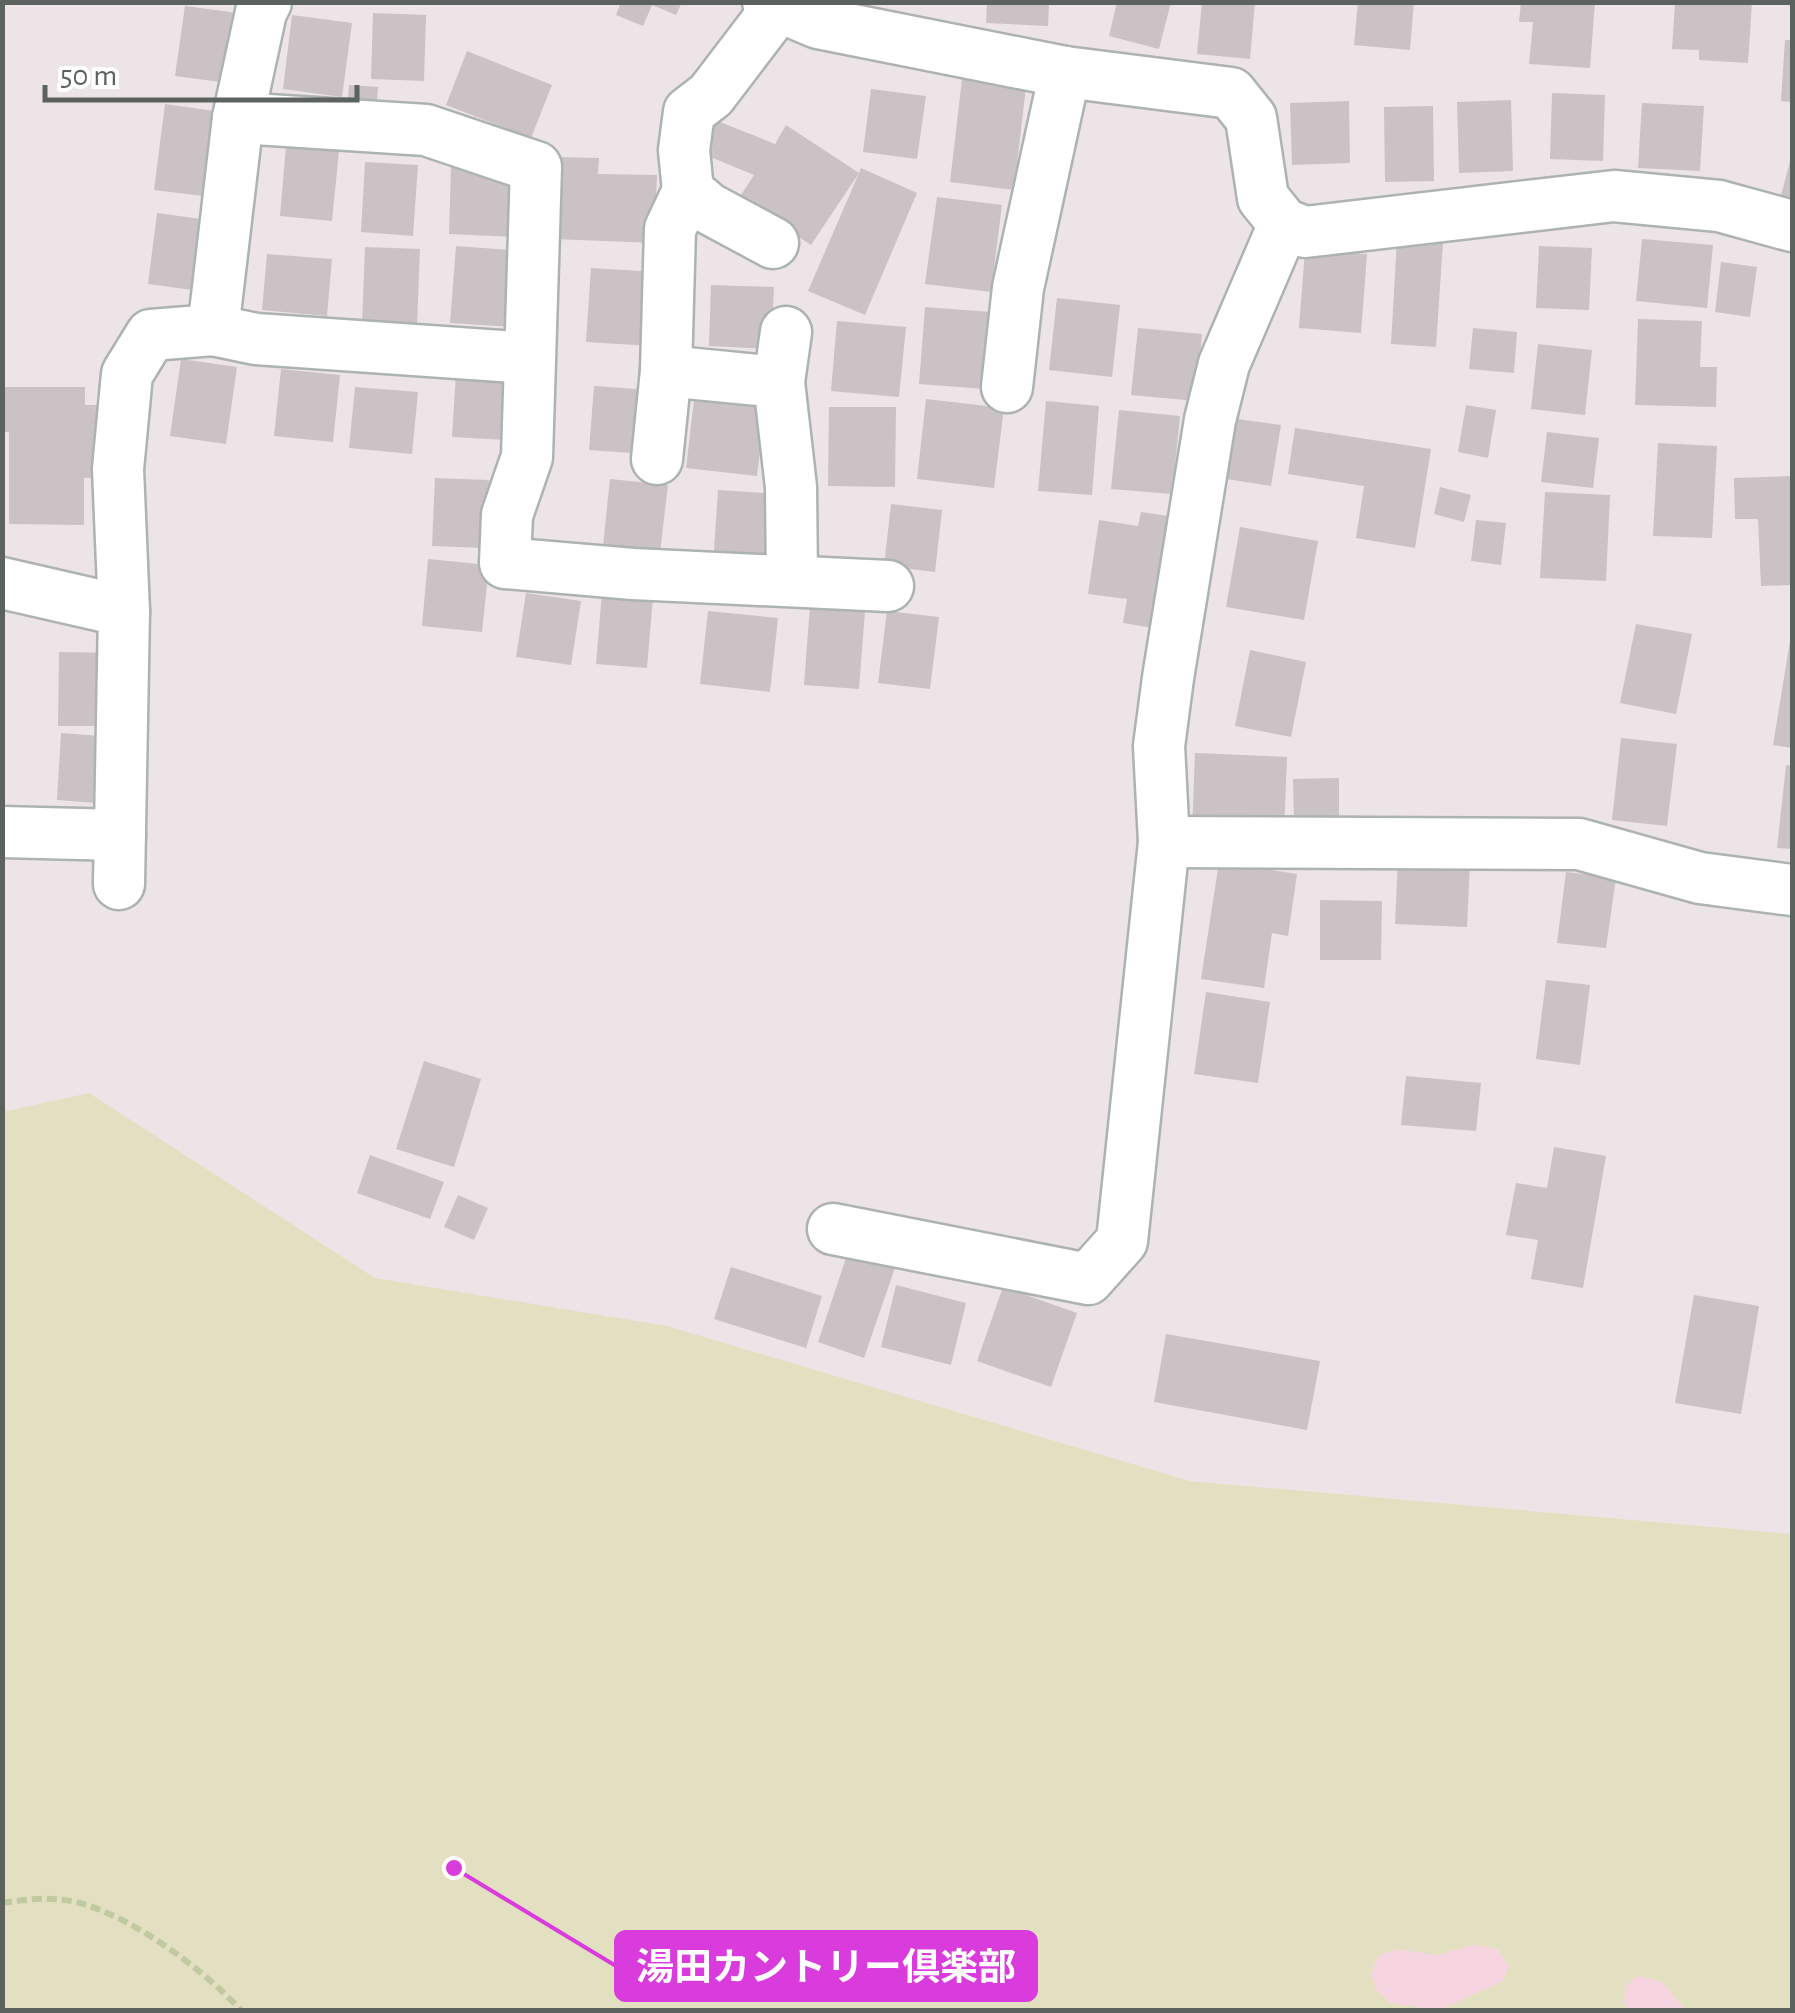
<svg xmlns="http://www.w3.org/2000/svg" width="1795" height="2013" font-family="'Alegreya Sans','Noto Sans JP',sans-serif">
  <rect width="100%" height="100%" fill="#ede4e7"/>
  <path fill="#e3e0c2" d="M 89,1093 L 375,1278 L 667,1326 L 1190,1481 L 1792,1534 L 1792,2010 L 3,2010 L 2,1112 Z"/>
  <g fill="#f7d5e0">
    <path d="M 1476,1945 L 1498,1949 L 1509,1966 L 1503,1981 L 1439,2010 L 1390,2003 L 1377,1991 L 1371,1975 L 1378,1956 L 1396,1949 L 1436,1955 Z"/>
    <path d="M 1636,1977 C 1671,1978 1665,1990 1686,2010 L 1629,2010 L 1624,2003 L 1625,1987 Z"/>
  </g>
  <g fill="#cbc2c6">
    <path d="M 621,2 L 682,2 L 676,15 L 652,5 L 643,26 L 616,15 Z"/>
    <path d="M 987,2 L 1049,2 L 1048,26 L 986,23 Z"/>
    <path d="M 1117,2 L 1171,2 L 1159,49 L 1109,36 Z"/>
    <path d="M 1202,2 L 1255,2 L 1250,59 L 1197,54 Z"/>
    <path d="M 1358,2 L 1414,2 L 1410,50 L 1354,45 Z"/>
    <path d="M 1521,2 L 1595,2 L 1590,68 L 1529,64 L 1533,22 L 1519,22 Z"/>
    <path d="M 1675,2 L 1752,2 L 1748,63 L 1699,60 L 1699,50 L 1672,49 Z"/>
    <path d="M 185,6 L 238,13 L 228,83 L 175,76 Z"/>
    <path d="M 373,13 L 426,15 L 424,81 L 371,79 Z"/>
    <path d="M 292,15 L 352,23 L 342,97 L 283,89 Z"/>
    <path d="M 1785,40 L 1792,40 L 1792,102 L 1781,101 Z"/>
    <path d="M 467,51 L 552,85 L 531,138 L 446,105 Z"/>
    <path d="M 962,79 L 1026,87 L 1014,190 L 950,182 Z"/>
    <path d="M 349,85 L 378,87 L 376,116 L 347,114 Z"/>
    <path d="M 871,89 L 926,96 L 917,159 L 863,152 Z"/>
    <path d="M 1552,93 L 1605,95 L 1603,161 L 1550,159 Z"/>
    <path d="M 1511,100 L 1513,171 L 1459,173 L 1457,102 Z"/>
    <path d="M 1349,101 L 1350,163 L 1292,165 L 1290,103 Z"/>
    <path d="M 1642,103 L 1704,106 L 1700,171 L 1638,168 Z"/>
    <path d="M 165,104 L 222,112 L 211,197 L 154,190 Z"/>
    <path d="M 1433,106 L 1434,181 L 1385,182 L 1384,107 Z"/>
    <path d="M 715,120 L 775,144 L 786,125 L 859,173 L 861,168 L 917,193 L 865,315 L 808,291 L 859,173 L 811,245 L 739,198 L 754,175 L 703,154 Z"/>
    <path d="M 286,146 L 339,151 L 332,221 L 280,216 Z"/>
    <path d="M 556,157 L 599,158 L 598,174 L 657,175 L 654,243 L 553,239 Z"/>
    <path d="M 1791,158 L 1792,158 L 1792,203 L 1780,199 Z"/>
    <path d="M 365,162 L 418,165 L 413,236 L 361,232 Z"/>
    <path d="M 451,166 L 520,168 L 516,237 L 449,234 Z"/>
    <path d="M 937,197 L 1002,205 L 991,292 L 925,284 Z"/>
    <path d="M 157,213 L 208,220 L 200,291 L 148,284 Z"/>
    <path d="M 1397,239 L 1443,242 L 1436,347 L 1391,344 Z"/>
    <path d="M 1642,239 L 1713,245 L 1707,308 L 1636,301 Z"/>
    <path d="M 456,246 L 522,251 L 516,327 L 450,323 Z"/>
    <path d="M 1539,246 L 1592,248 L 1589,310 L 1536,308 Z"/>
    <path d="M 365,247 L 420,249 L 417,327 L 362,325 Z"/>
    <path d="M 1305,250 L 1367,254 L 1361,333 L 1299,328 Z"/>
    <path d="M 267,254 L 332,259 L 327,316 L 262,310 Z"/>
    <path d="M 1721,262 L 1757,267 L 1750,317 L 1715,312 Z"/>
    <path d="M 591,268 L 657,272 L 652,346 L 586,342 Z"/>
    <path d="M 711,285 L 774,287 L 771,349 L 709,346 Z"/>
    <path d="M 1057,298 L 1120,305 L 1112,377 L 1049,370 Z"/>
    <path d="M 925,307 L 991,312 L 985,389 L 919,384 Z"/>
    <path d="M 1638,319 L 1702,321 L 1700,367 L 1717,367 L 1716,407 L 1635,405 Z"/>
    <path d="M 837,321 L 906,327 L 899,397 L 831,391 Z"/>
    <path d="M 1138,328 L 1202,334 L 1196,401 L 1131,395 Z"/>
    <path d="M 1473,328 L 1517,332 L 1514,373 L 1469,369 Z"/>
    <path d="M 1538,344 L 1592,350 L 1585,415 L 1531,409 Z"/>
    <path d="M 181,359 L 237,367 L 226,444 L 170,436 Z"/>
    <path d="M 281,369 L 340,375 L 333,442 L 274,436 Z"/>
    <path d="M 456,373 L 509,375 L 506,440 L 452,437 Z"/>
    <path d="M 594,386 L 651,390 L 646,454 L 589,450 Z"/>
    <path d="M 2,387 L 85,387 L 85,405 L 107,405 L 106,477 L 84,478 L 84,525 L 9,524 L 9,432 L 2,432 Z"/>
    <path d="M 355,387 L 418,392 L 412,454 L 349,448 Z"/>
    <path d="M 695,392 L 766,400 L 757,476 L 686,468 Z"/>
    <path d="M 926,399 L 1004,408 L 994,488 L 917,479 Z"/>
    <path d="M 1046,401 L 1099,406 L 1092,495 L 1038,491 Z"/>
    <path d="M 1466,405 L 1496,410 L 1488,458 L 1458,452 Z"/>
    <path d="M 829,407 L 896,407 L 895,487 L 828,486 Z"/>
    <path d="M 1119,410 L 1180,416 L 1172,494 L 1111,489 Z"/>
    <path d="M 1230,418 L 1281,425 L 1271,486 L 1220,478 Z"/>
    <path d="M 1295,428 L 1431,449 L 1415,548 L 1356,538 L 1364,486 L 1288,474 Z"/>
    <path d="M 1547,432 L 1599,438 L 1593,488 L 1541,482 Z"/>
    <path d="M 1658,443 L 1717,446 L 1712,538 L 1653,536 Z"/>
    <path d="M 1792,476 L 1792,585 L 1761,586 L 1758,519 L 1735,519 L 1734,478 Z"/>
    <path d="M 435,478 L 489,480 L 485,548 L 432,546 Z"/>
    <path d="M 610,479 L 668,485 L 660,553 L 603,546 Z"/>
    <path d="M 1440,487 L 1471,495 L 1464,522 L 1434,514 Z"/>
    <path d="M 718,490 L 777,494 L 773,555 L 714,551 Z"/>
    <path d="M 1545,492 L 1610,495 L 1606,581 L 1540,578 Z"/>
    <path d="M 891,504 L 942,510 L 935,572 L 884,566 Z"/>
    <path d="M 1141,512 L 1176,517 L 1159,629 L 1123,623 L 1127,599 L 1088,594 L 1099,520 L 1138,526 Z"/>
    <path d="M 1476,520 L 1506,523 L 1501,565 L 1471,561 Z"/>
    <path d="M 1240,527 L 1318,541 L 1304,620 L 1226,607 Z"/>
    <path d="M 428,559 L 489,565 L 482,632 L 422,626 Z"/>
    <path d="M 526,593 L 581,601 L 571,665 L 516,657 Z"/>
    <path d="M 602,593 L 653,597 L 647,668 L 596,664 Z"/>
    <path d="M 810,606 L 865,610 L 859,689 L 804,685 Z"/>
    <path d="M 708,611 L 778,618 L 770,692 L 700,684 Z"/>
    <path d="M 887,611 L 939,617 L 930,689 L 878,683 Z"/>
    <path d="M 1636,624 L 1692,634 L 1676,714 L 1620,703 Z"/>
    <path d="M 1790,641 L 1792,642 L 1792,748 L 1773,745 Z"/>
    <path d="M 1250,650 L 1306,662 L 1291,737 L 1235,726 Z"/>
    <path d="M 59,652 L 116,653 L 115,726 L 58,726 Z"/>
    <path d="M 61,733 L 115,737 L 110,804 L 57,800 Z"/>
    <path d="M 1621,738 L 1677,744 L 1667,826 L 1612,820 Z"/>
    <path d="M 1195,753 L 1287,757 L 1284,834 L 1192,830 Z"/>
    <path d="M 1786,765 L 1792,766 L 1792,849 L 1777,848 Z"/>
    <path d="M 1339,778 L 1339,821 L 1294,822 L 1293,779 Z"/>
    <path d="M 1398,859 L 1470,862 L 1467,927 L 1395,924 Z"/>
    <path d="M 1219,862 L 1297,874 L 1288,936 L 1272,933 L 1264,988 L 1201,979 Z"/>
    <path d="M 1566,872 L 1616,878 L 1606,948 L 1557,943 Z"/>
    <path d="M 1320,900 L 1382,901 L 1381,960 L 1320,960 Z"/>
    <path d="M 1546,980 L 1590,985 L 1580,1065 L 1536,1059 Z"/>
    <path d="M 1206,992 L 1270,1002 L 1258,1083 L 1194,1074 Z"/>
    <path d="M 424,1061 L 481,1079 L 454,1167 L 396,1149 Z"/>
    <path d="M 1406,1076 L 1481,1083 L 1476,1131 L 1401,1125 Z"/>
    <path d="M 1554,1147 L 1606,1156 L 1583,1288 L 1531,1279 L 1538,1240 L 1506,1235 L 1516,1183 L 1547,1188 Z"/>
    <path d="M 370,1155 L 444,1182 L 430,1219 L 357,1193 Z"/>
    <path d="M 458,1195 L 488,1208 L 474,1240 L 444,1227 Z"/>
    <path d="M 852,1240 L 899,1256 L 864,1358 L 818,1342 Z"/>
    <path d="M 731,1267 L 822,1296 L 806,1348 L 714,1319 Z"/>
    <path d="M 896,1285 L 966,1303 L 951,1365 L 881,1347 Z"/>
    <path d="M 1003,1287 L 1077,1313 L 1051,1387 L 977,1361 Z"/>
    <path d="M 1694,1295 L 1759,1306 L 1741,1414 L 1675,1403 Z"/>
    <path d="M 1166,1334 L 1320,1361 L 1307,1430 L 1154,1402 Z"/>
  </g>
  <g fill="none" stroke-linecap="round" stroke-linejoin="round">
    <g stroke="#adb3b0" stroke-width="55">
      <g id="street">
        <path d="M 768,2 L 818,23 L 1065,72 L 1231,93 L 1251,118 L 1263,198 L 1284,224 L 1305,232 L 1614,196 L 1719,206 L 1792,226"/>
        <path d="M 238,118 L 426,130 L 536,167 L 527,457 L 507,515 L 505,563 L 633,574 L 888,586"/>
        <path d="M 773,243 L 708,208 L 688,191 L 684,150 L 689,112 L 711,95 L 778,7"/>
        <path d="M 213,330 L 238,118 L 261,12 L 266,2"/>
        <path d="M 666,371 L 779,382 L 791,487 L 792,579"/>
        <path d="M 779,382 L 786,332"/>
        <path d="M 1007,387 L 1018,288 L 1065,72"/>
        <path d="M 657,459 L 666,371 L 670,229 L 688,191"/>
        <path d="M 2,583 L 124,611"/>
        <path d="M 2,832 L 120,835"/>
        <path d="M 1164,842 L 1579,844 L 1700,878 L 1792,890"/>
        <path d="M 119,884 L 124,611 L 118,469 L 127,374 L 151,335 L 213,330 L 256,339 L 529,358"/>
        <path d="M 833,1229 L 1088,1279 L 1122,1241 L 1164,842 L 1159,746 L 1168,678 L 1210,420 L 1224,364 L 1284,224"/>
      </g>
    </g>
    <path stroke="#c1c99f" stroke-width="6" stroke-dasharray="10 5" stroke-linecap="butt" d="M 2,1903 C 28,1899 54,1896 80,1903 C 136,1919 201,1968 241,2010"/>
    <use href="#street" stroke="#fff" stroke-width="50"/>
  </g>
  <path fill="none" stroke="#d93bdc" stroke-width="4" d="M454 1868L616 1966"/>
  <circle fill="#d93bdc" stroke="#fff" stroke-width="4" cx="454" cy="1868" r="10"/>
  <rect fill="#d93bdc" stroke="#d93bdc" stroke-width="4" x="616" y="1932" width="420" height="68" rx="10"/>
  <g font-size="38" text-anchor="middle" font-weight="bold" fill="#fff">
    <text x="826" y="1980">湯田カントリー倶楽部</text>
  </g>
  <rect width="1795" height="2013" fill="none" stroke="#5c635f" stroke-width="10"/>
  <path d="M45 85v15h312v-15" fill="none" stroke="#5c635f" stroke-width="5"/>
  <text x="60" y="85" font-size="30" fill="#5c635f" stroke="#ffffff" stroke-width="8" paint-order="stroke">50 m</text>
</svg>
